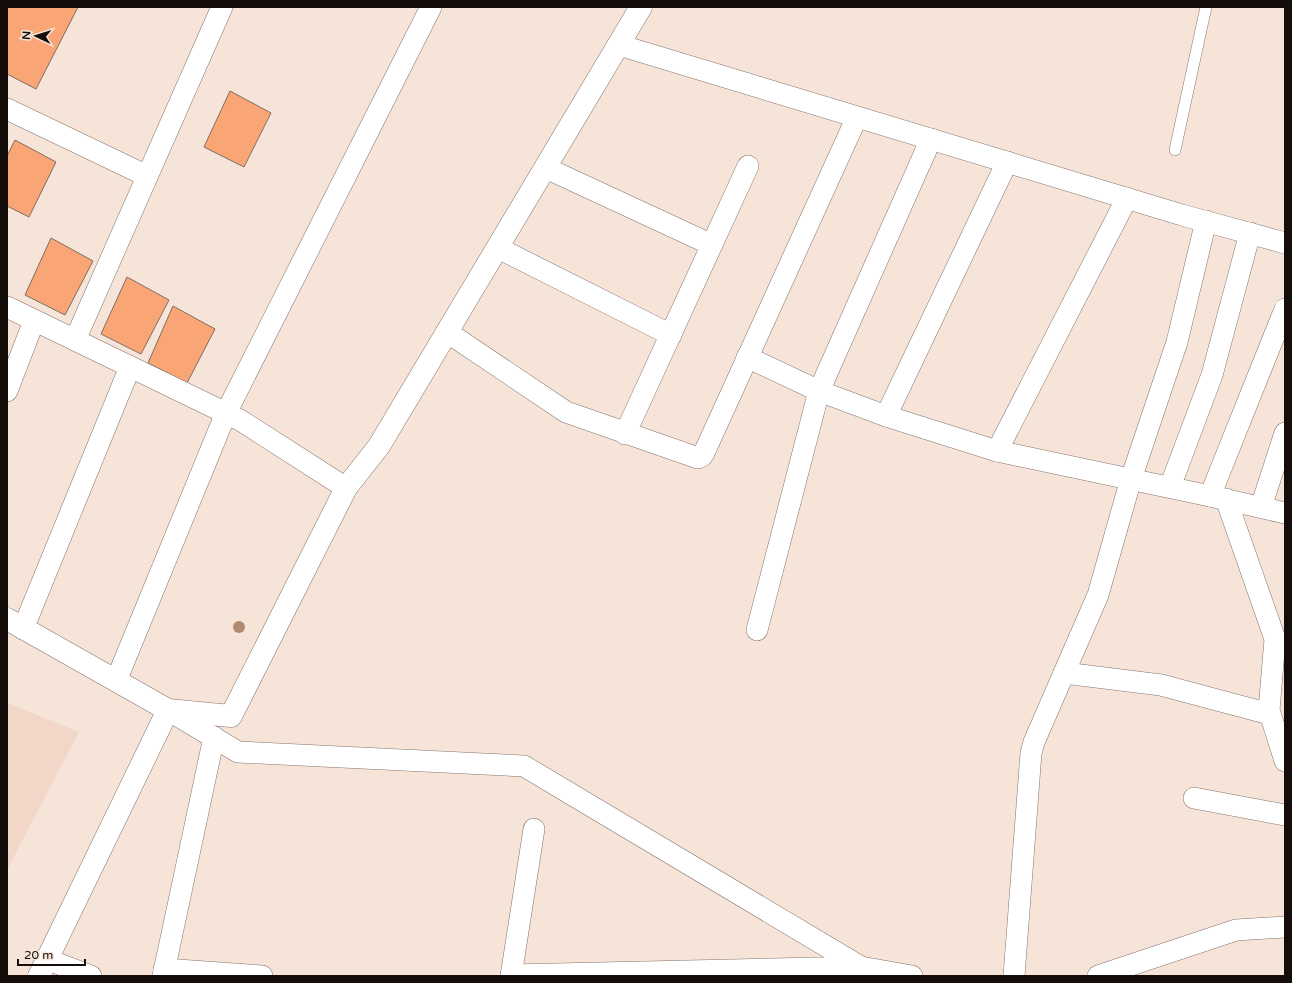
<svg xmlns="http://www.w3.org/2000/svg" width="1292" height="983" font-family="'Varela Round',sans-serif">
  <rect width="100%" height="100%" fill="#f7e4d9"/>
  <path fill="#f2d7c9" d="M 7,703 L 79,732 L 7,870 Z"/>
  <g fill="#faa575" stroke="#7e6d64">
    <path d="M 7,7 L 78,7 L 36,89 L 7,74 Z"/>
    <path d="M 230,91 L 271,113 L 244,167 L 204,147 Z"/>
    <path d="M 15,140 L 56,162 L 29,217 L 7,206 L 7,156 Z"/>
    <path d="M 51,238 L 93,261 L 65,315 L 25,295 Z"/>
    <path d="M 127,277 L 169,300 L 141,354 L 101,334 Z"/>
    <path d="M 173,306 L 215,329 L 187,383 L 148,363 Z"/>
  </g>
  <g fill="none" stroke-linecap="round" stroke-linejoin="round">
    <g stroke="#85746b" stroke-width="12">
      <path id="lane" d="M 1175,150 L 1206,7"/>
    </g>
    <g stroke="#85746b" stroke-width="22">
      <g id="street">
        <path d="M 619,45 L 1182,215 L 1285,243"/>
        <path d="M 7,109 L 147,176"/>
        <path d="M 546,168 L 712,245"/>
        <path d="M 498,248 L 671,335"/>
        <path d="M 7,307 L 240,420 L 346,488"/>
        <path d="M 447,332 L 566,412 L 698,458 L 702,456 L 704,453 L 857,117"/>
        <path d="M 75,340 L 222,7"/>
        <path d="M 747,357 L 819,391 L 886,416 L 997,451 L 1210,496 L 1285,513"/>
        <path d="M 7,391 L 34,321"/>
        <path d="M 886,416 L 1007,162"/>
        <path d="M 625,434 L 748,166"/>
        <path d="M 997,451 L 1127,198"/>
        <path d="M 1170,487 L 1212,375 L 1250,233"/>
        <path d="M 1210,496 L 1285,309"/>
        <path d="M 1226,499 L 1275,639 L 1269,710 L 1285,761"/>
        <path d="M 1261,507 L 1285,433"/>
        <path d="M 23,629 L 130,367"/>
        <path d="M 757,630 L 819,391 L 931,139"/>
        <path d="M 1064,673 L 1161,685 L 1270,714"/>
        <path d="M 116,681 L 226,413 L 431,7"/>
        <path d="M 168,710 L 238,752 L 524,766 L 861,967 L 912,976"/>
        <path d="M 1194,798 L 1285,815"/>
        <path d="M 46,959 L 91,976"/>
        <path d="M 164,969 L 262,976"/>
        <path d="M 511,975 L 861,967"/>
        <path d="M 163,976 L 214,737"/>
        <path d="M 511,976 L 534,829"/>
        <path d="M 1014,976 L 1031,753 L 1034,742 L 1098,595 L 1131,479 L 1177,342 L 1206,221"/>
        <path d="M 1098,976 L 1236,930 L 1285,927"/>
      </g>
    </g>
    <g stroke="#85746b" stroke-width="23">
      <g id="secondary">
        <path d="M 7,619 L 168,710 L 231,716 L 346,488 L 379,446 L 641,7"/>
        <path d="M 39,976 L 168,710"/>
      </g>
    </g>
    <use href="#lane" stroke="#fff" stroke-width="11"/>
    <use href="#street" stroke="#fff" stroke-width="21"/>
    <use href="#secondary" stroke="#fff" stroke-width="22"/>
  </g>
  <circle fill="#b18a72" cx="239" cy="627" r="6"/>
  <rect width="1292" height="983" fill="none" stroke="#140d0a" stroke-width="16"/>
  <g transform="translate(36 36) rotate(274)" stroke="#f7e4d9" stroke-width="3" paint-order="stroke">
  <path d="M0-3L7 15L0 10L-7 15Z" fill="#140d0a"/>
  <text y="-6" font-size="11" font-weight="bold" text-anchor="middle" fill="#140d0a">N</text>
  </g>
  <path d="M18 959v6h67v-6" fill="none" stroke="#140d0a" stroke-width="2"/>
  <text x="24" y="959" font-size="12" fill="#140d0a" stroke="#f7e4d9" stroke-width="3" paint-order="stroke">20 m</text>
</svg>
